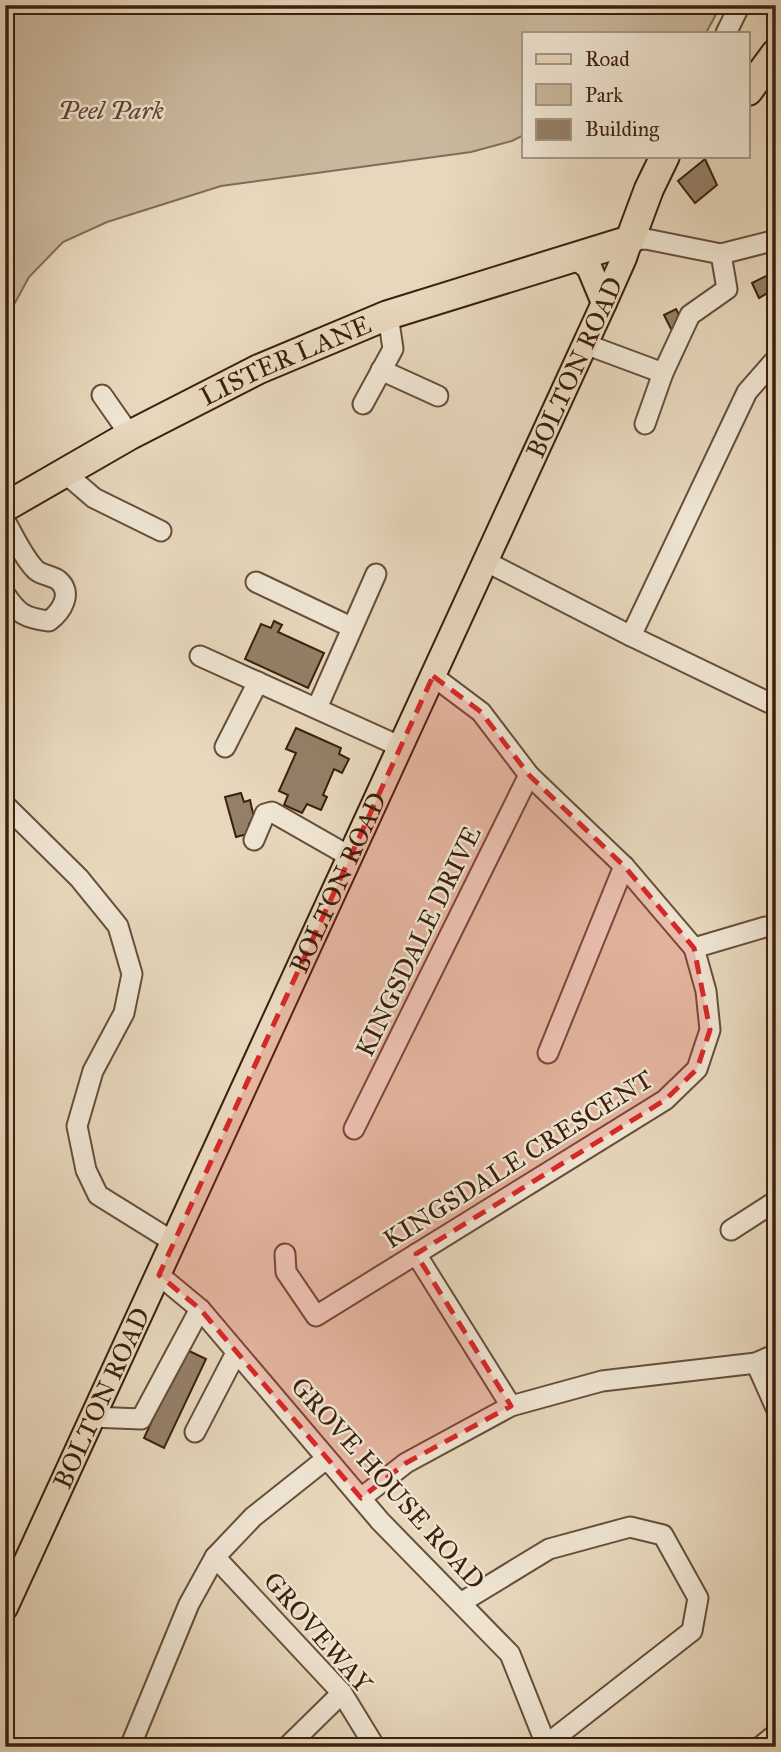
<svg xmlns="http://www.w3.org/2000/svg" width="781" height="1752" font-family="'IM FELL Great Primer',serif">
  <rect width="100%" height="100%" fill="#e7d7bc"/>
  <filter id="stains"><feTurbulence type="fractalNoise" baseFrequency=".00286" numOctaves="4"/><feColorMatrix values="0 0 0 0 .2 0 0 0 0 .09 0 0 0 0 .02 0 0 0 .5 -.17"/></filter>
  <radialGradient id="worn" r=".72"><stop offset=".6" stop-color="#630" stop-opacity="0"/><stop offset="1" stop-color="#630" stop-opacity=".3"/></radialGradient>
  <path fill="#cab89e" stroke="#826c56" stroke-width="2" d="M 5,5 L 721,5 L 706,33 L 524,33 L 524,135 L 512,141 L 471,152 L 221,186 L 107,222 L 63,242 L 29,277 L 5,321 Z"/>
  <g fill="#947f68" stroke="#3b200d" stroke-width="2">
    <path d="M 705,159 L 717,185 L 695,203 L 678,181 Z"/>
    <path d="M 776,271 L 776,300 L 771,291 L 759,298 L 752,283 Z"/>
    <path d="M 676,309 L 683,323 L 671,329 L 664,315 Z"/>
    <path d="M 274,621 L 282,625 L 278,632 L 324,653 L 308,688 L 245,659 L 261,624 L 271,628 Z"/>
    <path d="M 296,728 L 341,748 L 339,754 L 349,759 L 342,773 L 334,769 L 323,795 L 327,797 L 321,810 L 307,804 L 302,813 L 284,805 L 288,795 L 279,791 L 296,753 L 286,749 Z"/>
    <path d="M 241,793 L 244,802 L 250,800 L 255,822 L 249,824 L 251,833 L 236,837 L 225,797 Z"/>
    <path d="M 185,1349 L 206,1359 L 164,1448 L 144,1438 Z"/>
  </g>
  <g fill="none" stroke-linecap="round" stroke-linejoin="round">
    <g stroke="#664e39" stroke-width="23">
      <g id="minor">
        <path d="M 726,33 L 740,5"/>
        <path d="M 630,240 L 646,239 L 721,254 L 776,240"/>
        <path d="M 585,344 L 663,373"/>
        <path d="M 381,370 L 438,396"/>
        <path d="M 102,395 L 130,435"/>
        <path d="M 363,404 L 393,349 L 388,315"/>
        <path d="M 645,424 L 663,373 L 690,315 L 727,289 L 721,254"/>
        <path d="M 65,473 L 94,498 L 161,531"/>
        <path d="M 5,521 C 14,536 22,555 34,568 C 39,575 51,575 58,580 C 74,593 61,612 49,621 C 25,618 18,614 5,594"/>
        <path d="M 485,561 L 631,636 L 776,706"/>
        <path d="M 256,582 L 351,627"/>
        <path d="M 631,636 L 747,392 L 776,359"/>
        <path d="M 200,656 L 399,746"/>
        <path d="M 317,708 L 376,574"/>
        <path d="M 225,747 L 258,682"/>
        <path d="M 5,805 L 79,878 L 118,926 L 132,974 L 124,1013 L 93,1071 L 77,1126 L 86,1170 L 98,1195 L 172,1241"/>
        <path d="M 254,840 L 265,814 L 272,812 L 349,856"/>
        <path d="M 694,948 L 765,927"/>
        <path d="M 548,1053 L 624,866"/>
        <path d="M 354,1129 L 529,775"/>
        <path d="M 731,1230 L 776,1201"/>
        <path d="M 285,1254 L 286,1272 L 316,1316 L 665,1100 L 697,1069 L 710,1030 L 706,991 L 694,948 L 624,866 L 529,775 L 481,712 L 433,676"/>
        <path d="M 416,1254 L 511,1406"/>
        <path d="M 159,1275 L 200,1309 L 380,1521 L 510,1654 L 547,1747"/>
        <path d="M 756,1363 L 776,1408"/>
        <path d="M 92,1417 L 141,1419 L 200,1309"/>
        <path d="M 195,1432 L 236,1353"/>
        <path d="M 361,1498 L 406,1463 L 511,1406 L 602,1381 L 756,1363 L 776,1354"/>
        <path d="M 215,1557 L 342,1693 L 375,1747"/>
        <path d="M 462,1602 L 549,1549 L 630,1527 L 663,1535 L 698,1598 L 692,1631 L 547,1744"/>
        <path d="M 130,1747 L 189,1604 L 215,1557 L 253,1517 L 326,1459"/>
        <path d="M 287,1747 L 342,1693"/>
        <path d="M 760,1747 L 776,1734"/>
      </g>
    </g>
    <g stroke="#3b200d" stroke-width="28">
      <g id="major">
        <path d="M 575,256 L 589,267 L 604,303"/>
        <path id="s1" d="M 5,1608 L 604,303 L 624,258 L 630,240"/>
      </g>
    </g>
    <g stroke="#3b200d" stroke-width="32">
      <g id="highway">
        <path d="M 748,91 L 776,53"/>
        <path id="s2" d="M 5,507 L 130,435 L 259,369 L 388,315 L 630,240 L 649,189 L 665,156"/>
      </g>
    </g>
    <use href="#minor" stroke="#efe5d3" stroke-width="19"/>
    <use href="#major" stroke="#e7d7bc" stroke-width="24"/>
    <use href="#highway" stroke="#e7d7bc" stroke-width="28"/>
  </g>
  <path fill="#d62828" fill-opacity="0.2" stroke="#d62828" stroke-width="5" stroke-dasharray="14 9" stroke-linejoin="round" d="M 433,676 L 481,712 L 529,775 L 624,866 L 694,948 L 710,1030 L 697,1069 L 665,1100 L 416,1254 L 511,1406 L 406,1463 L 361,1498 L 200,1309 L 159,1275 Z"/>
  <g text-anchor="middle" stroke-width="5" stroke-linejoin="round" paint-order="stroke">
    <g font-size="26" font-style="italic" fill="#5f4631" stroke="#efe5d3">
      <text x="111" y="119">Peel Park</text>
    </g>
    <g font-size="26" fill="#3b200d" stroke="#efe5d3">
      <text dy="9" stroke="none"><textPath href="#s2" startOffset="317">LISTER LANE</textPath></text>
      <text dy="9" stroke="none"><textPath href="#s1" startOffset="1365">BOLTON ROAD</textPath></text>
      <text dy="9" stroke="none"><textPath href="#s1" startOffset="798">BOLTON ROAD</textPath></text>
      <text transform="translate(418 941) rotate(-64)" y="9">KINGSDALE DRIVE</text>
      <text transform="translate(518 1159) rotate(-32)" y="9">KINGSDALE CRESCENT</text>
      <text dy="9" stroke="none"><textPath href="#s1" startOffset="231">BOLTON ROAD</textPath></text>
      <text transform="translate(388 1483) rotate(48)" y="9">GROVE HOUSE ROAD</text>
      <text transform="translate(318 1632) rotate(49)" y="9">GROVEWAY</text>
    </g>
  </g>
  <rect width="781" height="1752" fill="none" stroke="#e7d7bc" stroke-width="28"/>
  <rect x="7" y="7" width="767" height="1738" fill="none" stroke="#3b200d" stroke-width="3.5"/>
  <rect x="14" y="14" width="753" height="1724" fill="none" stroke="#3b200d" stroke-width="2"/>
  <rect x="522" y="32" width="228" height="126" fill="#efe5d3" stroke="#a79684" stroke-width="2"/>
  <rect x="536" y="54" width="35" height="10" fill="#e7d7bc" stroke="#a79684" stroke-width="2"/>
  <text x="585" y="66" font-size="21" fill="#3b200d">Road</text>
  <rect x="536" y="84" width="35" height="21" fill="#cab89e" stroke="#a79684" stroke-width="2"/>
  <text x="585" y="102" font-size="21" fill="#3b200d">Park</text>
  <rect x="536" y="119" width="35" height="21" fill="#947f68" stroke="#a79684" stroke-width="2"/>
  <text x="585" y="136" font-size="21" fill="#3b200d">Building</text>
  <rect width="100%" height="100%" filter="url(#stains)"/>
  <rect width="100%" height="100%" fill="url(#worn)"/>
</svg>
